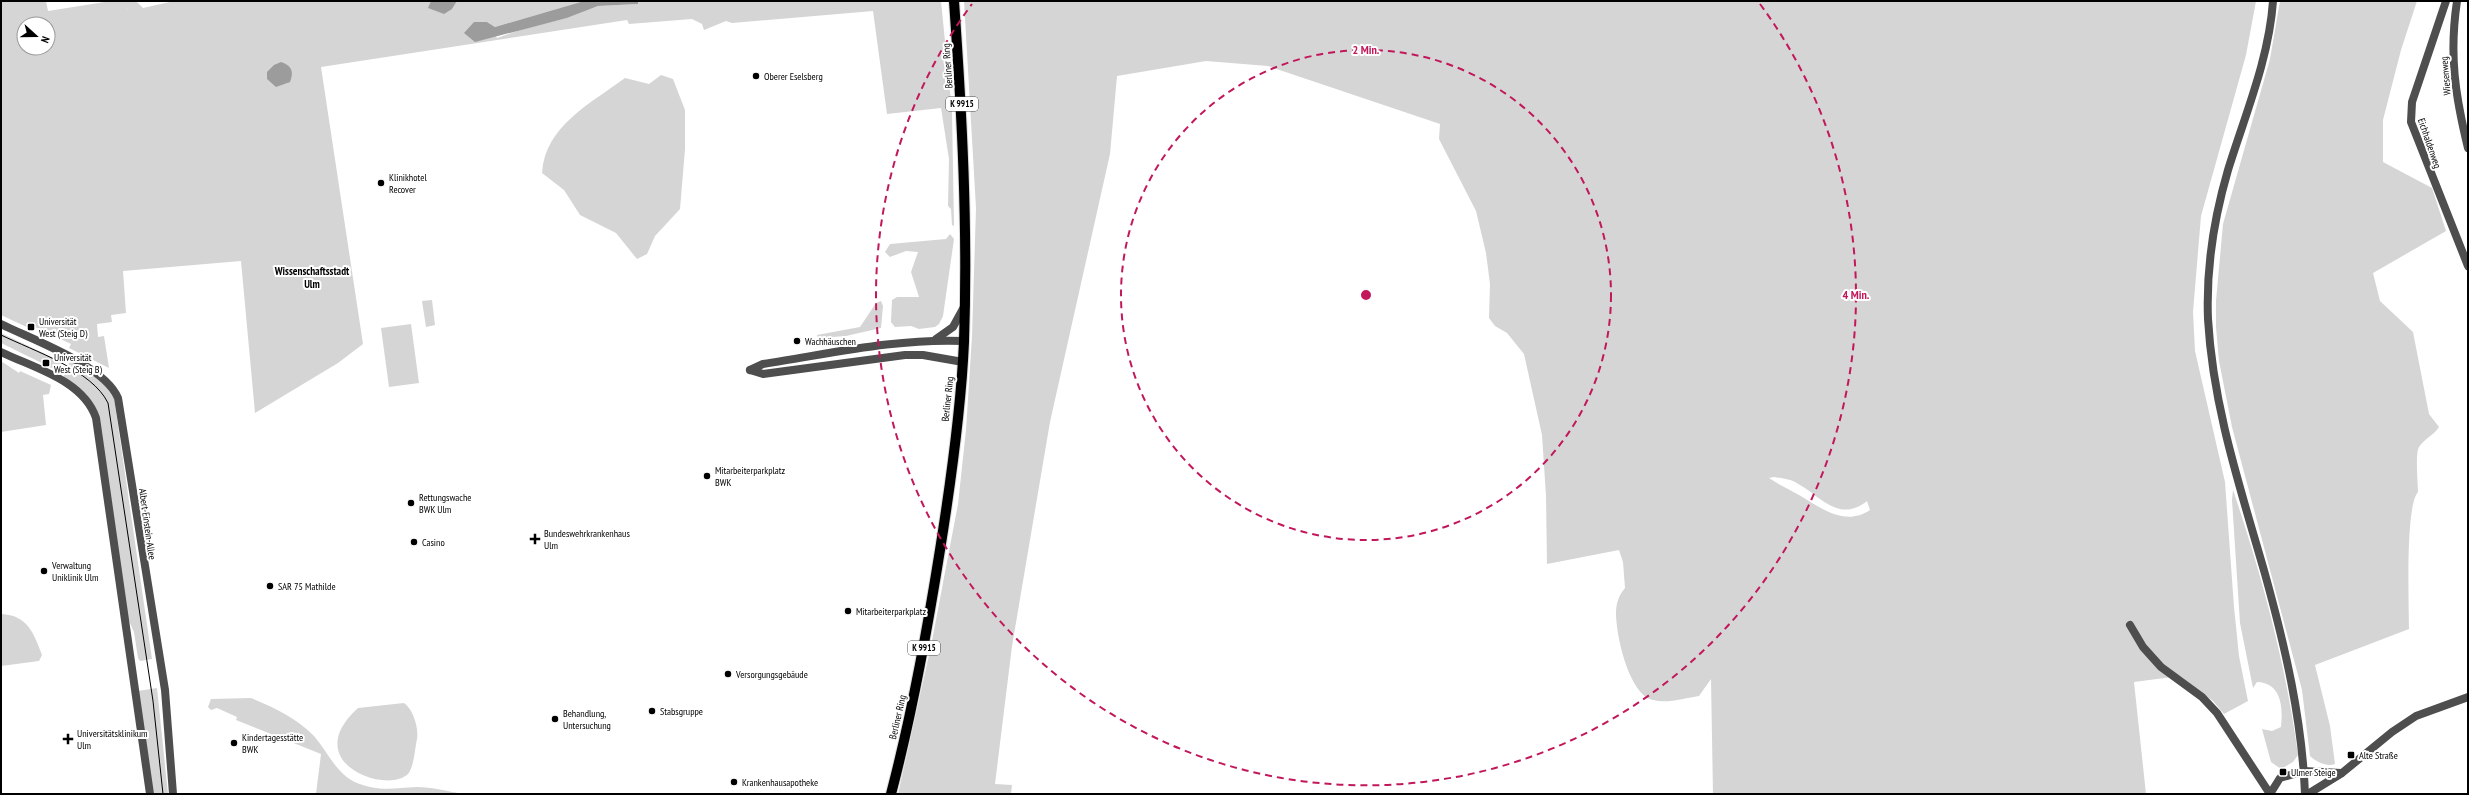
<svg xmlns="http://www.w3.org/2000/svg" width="2469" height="795" font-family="'PT Sans Narrow',sans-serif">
  <rect width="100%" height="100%" fill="#fff"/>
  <g fill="#d5d5d5" fill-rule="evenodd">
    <path d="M 1,1 L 46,1 L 48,11 L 111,1 L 132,1 L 127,9 L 132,1 L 136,1 L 143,8 L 174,1 L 431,1 L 429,8 L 452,9 L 457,1 L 584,1 L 495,27 L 487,22 L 497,38 L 523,29 L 567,18 L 598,6 L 638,4 L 638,1 L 941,1 L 952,112 L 954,226 L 952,225 L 951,209 L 948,206 L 949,159 L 941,108 L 887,114 L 873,11 L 732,23 L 726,21 L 704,30 L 702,24 L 692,19 L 629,24 L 627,20 L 321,67 L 363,344 L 338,363 L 255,413 L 241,261 L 123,271 L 126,313 L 111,315 L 112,322 L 97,324 L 98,337 L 104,336 L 109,368 L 69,348 L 71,344 L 35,327 L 33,330 L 1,315 ZM 24,24 L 48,24 L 48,48 L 24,48 Z"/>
    <path d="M 964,1 L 2256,1 L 2246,55 L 2201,216 L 2193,312 L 2195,351 L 2225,482 L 2234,607 L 2239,656 L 2248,701 L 2224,714 L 2213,701 L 2180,676 L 2134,682 L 2146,794 L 1713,794 L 1711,679 L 1699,696 C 1685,698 1667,704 1653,700 C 1629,695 1616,635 1616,613 C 1616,603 1619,595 1625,588 L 1623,562 L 1619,550 L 1547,564 L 1546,496 L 1542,435 L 1524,354 L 1507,333 L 1495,326 L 1489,318 L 1490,284 L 1486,253 L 1476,211 L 1439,139 L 1440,124 L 1268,66 L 1206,61 L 1117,76 L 1110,154 L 1050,422 L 1012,646 L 995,784 L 1012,785 L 1011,794 L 898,794 L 931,646 L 958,504 L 966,430 L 972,336 L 976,208 ZM 1774,477 C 1781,478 1789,479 1795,482 C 1820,495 1838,524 1867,501 L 1870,510 C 1845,527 1821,508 1799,495 C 1789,489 1779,485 1769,478 Z"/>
    <path d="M 2280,1 L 2417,1 L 2401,50 L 2383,120 L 2383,162 L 2432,188 L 2446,231 L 2373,273 L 2380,301 L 2413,332 L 2429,414 L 2439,427 C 2434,435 2424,439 2419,447 C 2415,454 2418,483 2418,492 C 2405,506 2409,605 2409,629 L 2315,665 L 2330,726 L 2335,764 C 2327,767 2316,762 2310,756 L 2302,690 L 2232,427 L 2219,361 L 2216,327 L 2216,301 L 2223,224 L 2270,59 Z"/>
    <path d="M 661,75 L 673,79 L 685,110 L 685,149 L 680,209 L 655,236 L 647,254 L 637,259 L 616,233 L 580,215 L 564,190 L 542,173 C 545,126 590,104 625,78 L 649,84 Z"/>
    <path d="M 950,234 L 954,239 L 943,316 L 939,324 L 935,327 L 919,329 L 911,326 L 895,327 L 891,322 L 892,300 L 897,297 L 919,297 L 911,272 L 918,252 L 906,251 L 890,257 L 885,252 L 890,244 L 946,239 Z"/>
    <path d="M 432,300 L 435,325 L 426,327 L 422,301 Z"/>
    <path d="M 881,301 L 883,306 L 881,328 L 846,336 L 818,338 L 817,335 L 860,327 L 876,303 Z"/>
    <path d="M 411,324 L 419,383 L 389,387 L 381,328 Z"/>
    <path d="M 1,333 L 62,362 L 58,371 L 1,343 Z"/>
    <path d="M 1,361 L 19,373 L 20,371 L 51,385 L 49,394 L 43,395 L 46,425 L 1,432 Z"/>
    <path d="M 70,361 L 101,380 L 114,398 L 152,659 L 140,661 L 138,658 L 134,632 L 128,619 L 97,413 C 91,395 79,387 63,378 Z"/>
    <path d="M 2233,490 C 2262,576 2286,665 2298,755 L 2293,762 L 2281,769 L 2271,762 L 2262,729 L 2272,731 L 2281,727 C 2283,708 2282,683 2257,682 L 2253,688 L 2240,623 L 2232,500 Z"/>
    <path d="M 1,614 C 28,615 34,634 42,655 L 39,661 L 1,666 Z"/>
    <path d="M 157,688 L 168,794 L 153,794 L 138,691 Z"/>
    <path d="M 251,698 C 275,708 296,718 314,736 C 328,752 336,774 357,783 C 380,792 394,788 417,787 C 432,787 448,791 462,794 L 316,794 L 321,754 L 236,720 L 237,717 L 217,708 L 211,710 L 208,707 L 211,699 Z"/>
    <path d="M 404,703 C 413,709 419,728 417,739 C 415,748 414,767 408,774 C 386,795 298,762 358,708 Z"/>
  </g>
  <g fill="#9c9c9c">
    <path d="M 431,1 L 457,1 L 452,9 L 444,14 L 428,8 Z"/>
    <path d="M 584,1 L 638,1 L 638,4 L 598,6 L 567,18 L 475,42 L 464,33 L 474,22 L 487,22 L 495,27 Z"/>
    <path d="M 281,62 C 292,66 294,71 290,82 L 276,87 L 267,79 L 267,72 L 274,65 Z"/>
  </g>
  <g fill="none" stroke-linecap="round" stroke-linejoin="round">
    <g stroke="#dbdbdb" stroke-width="12">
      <path id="primary" d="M 891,794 C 912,714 927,632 940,550 C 951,481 961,411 964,342 C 968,228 962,115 954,1"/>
    </g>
    <g stroke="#4e4e4e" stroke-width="8">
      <path d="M 2446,1 L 2412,102 L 2411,122 L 2468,266"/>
      <path d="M 2457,1 C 2449,55 2455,95 2468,148"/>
      <path d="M 936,339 L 953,327 L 964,307"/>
      <path d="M 750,370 L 763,364 C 829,354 897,338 964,341"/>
      <path d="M 750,370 L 763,374 L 905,355 L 923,355 L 963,362"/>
      <path d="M 2130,625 L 2143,647 L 2161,667 L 2202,697 L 2217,713 L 2270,794"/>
      <path d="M 2270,794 L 2280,778 L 2304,771"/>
    </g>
    <g stroke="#4e4e4e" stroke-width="8">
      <path d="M 2273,1 C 2269,59 2245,115 2228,170 C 2214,218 2206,269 2208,319 C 2213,408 2241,490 2265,574 C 2285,646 2302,719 2305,794"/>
      <path d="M 1,324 C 33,340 104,365 118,398 L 165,690 L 173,794"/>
      <path d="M 1,352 C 34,368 83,380 96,418 L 150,794"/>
      <path d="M 2304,771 L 2341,773"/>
      <path d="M 2308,794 L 2342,773 L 2392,732 L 2416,716 L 2468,697"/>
    </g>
    <use href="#primary" stroke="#000" stroke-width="10"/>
    <path stroke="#000" stroke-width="1" d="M 1,335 C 34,351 92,370 108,403 L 153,701 L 163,794"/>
  </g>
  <g fill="none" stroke="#c2185b" stroke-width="2" stroke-dasharray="7 5">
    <circle cx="1366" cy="295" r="245"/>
    <path d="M1760 4A490 490 0 1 1 972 4"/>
  </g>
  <g fill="#000" stroke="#fff" stroke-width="1.5">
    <circle cx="756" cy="76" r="4"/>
    <circle cx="381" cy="183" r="4"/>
    <rect x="27" y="323" width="8" height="8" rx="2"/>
    <circle cx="797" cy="341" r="4"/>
    <rect x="42" y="359" width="8" height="8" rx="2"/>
    <circle cx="707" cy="476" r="4"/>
    <circle cx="411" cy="503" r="4"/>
    <path d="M533 533h4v4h4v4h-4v4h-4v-4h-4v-4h4z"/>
    <circle cx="414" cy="542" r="4"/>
    <circle cx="44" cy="571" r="4"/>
    <circle cx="270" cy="586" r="4"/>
    <circle cx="848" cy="611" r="4"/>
    <circle cx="728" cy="674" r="4"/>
    <circle cx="652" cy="711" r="4"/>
    <circle cx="555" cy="719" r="4"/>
    <path d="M66 733h4v4h4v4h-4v4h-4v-4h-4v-4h4z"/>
    <circle cx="234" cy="743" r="4"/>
    <rect x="2347" y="751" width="8" height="8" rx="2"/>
    <rect x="2279" y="768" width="8" height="8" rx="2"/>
    <circle cx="734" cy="782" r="4"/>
  </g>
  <g text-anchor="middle" stroke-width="4" stroke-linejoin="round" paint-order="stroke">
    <g fill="#fff" stroke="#4c4c4c" stroke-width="1">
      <rect x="946" y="97" width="32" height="14" rx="3"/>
      <rect x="908" y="641" width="32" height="14" rx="3"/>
    </g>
    <g font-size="9" font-weight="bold" fill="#000">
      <text x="962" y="107">K 9915</text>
      <text x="924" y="651">K 9915</text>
    </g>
    <g font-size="10" fill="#000" stroke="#fff">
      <text transform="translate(947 66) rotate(-94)" y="4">Berliner Ring</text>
      <text transform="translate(2445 76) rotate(-95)" y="4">Wiesenweg</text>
      <text transform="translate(2430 143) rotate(71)" y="4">Eichhaldenweg</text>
      <text transform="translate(947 399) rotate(-84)" y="4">Berliner Ring</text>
      <text transform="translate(148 524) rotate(82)" y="4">Albert-Einstein-Allee</text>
      <text transform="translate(897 717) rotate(-77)" y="4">Berliner Ring</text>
    </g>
    <g font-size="10" fill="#000" stroke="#fff" text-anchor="start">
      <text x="764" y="80">Oberer Eselsberg</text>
      <text x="389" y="181">Klinikhotel<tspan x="389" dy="12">Recover</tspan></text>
      <text x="39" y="325">Universität<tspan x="39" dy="12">West (Steig D)</tspan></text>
      <text x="805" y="345">Wachhäuschen</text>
      <text x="54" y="361">Universität<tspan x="54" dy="12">West (Steig B)</tspan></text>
      <text x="715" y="474">Mitarbeiterparkplatz<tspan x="715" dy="12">BWK</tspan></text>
      <text x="419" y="501">Rettungswache<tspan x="419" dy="12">BWK Ulm</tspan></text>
      <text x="544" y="537">Bundeswehrkrankenhaus<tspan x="544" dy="12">Ulm</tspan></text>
      <text x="422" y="546">Casino</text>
      <text x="52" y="569">Verwaltung<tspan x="52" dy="12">Uniklinik Ulm</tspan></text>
      <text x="278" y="590">SAR 75 Mathilde</text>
      <text x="856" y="615">Mitarbeiterparkplatz</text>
      <text x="736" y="678">Versorgungsgebäude</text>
      <text x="660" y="715">Stabsgruppe</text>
      <text x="563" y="717">Behandlung,<tspan x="563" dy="12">Untersuchung</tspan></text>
      <text x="77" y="737">Universitätsklinikum<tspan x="77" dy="12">Ulm</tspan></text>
      <text x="242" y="741">Kindertagesstätte<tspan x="242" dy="12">BWK</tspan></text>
      <text x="2359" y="759">Alte Straße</text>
      <text x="2291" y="776">Ulmer Steige</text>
      <text x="742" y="786">Krankenhausapotheke</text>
    </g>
    <g font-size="11" font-weight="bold" fill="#000" stroke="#fff">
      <text x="312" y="275">Wissenschaftsstadt<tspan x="312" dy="13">Ulm</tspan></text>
    </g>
  </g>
  <circle cx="1366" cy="295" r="6" fill="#c2185b" stroke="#fff" stroke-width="2"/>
  <g font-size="12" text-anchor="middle" font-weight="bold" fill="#c2185b" stroke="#fff" stroke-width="4" stroke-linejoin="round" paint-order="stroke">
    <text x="1366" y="54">2 Min.</text>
    <text x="1856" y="299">4 Min.</text>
  </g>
  <rect width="2469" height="795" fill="none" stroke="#000000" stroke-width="4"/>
  <g transform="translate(36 36) rotate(111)"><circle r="19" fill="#ffffff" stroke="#999999"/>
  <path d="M0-3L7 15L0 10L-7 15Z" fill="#000000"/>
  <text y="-6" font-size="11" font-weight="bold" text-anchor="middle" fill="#000000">N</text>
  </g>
</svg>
